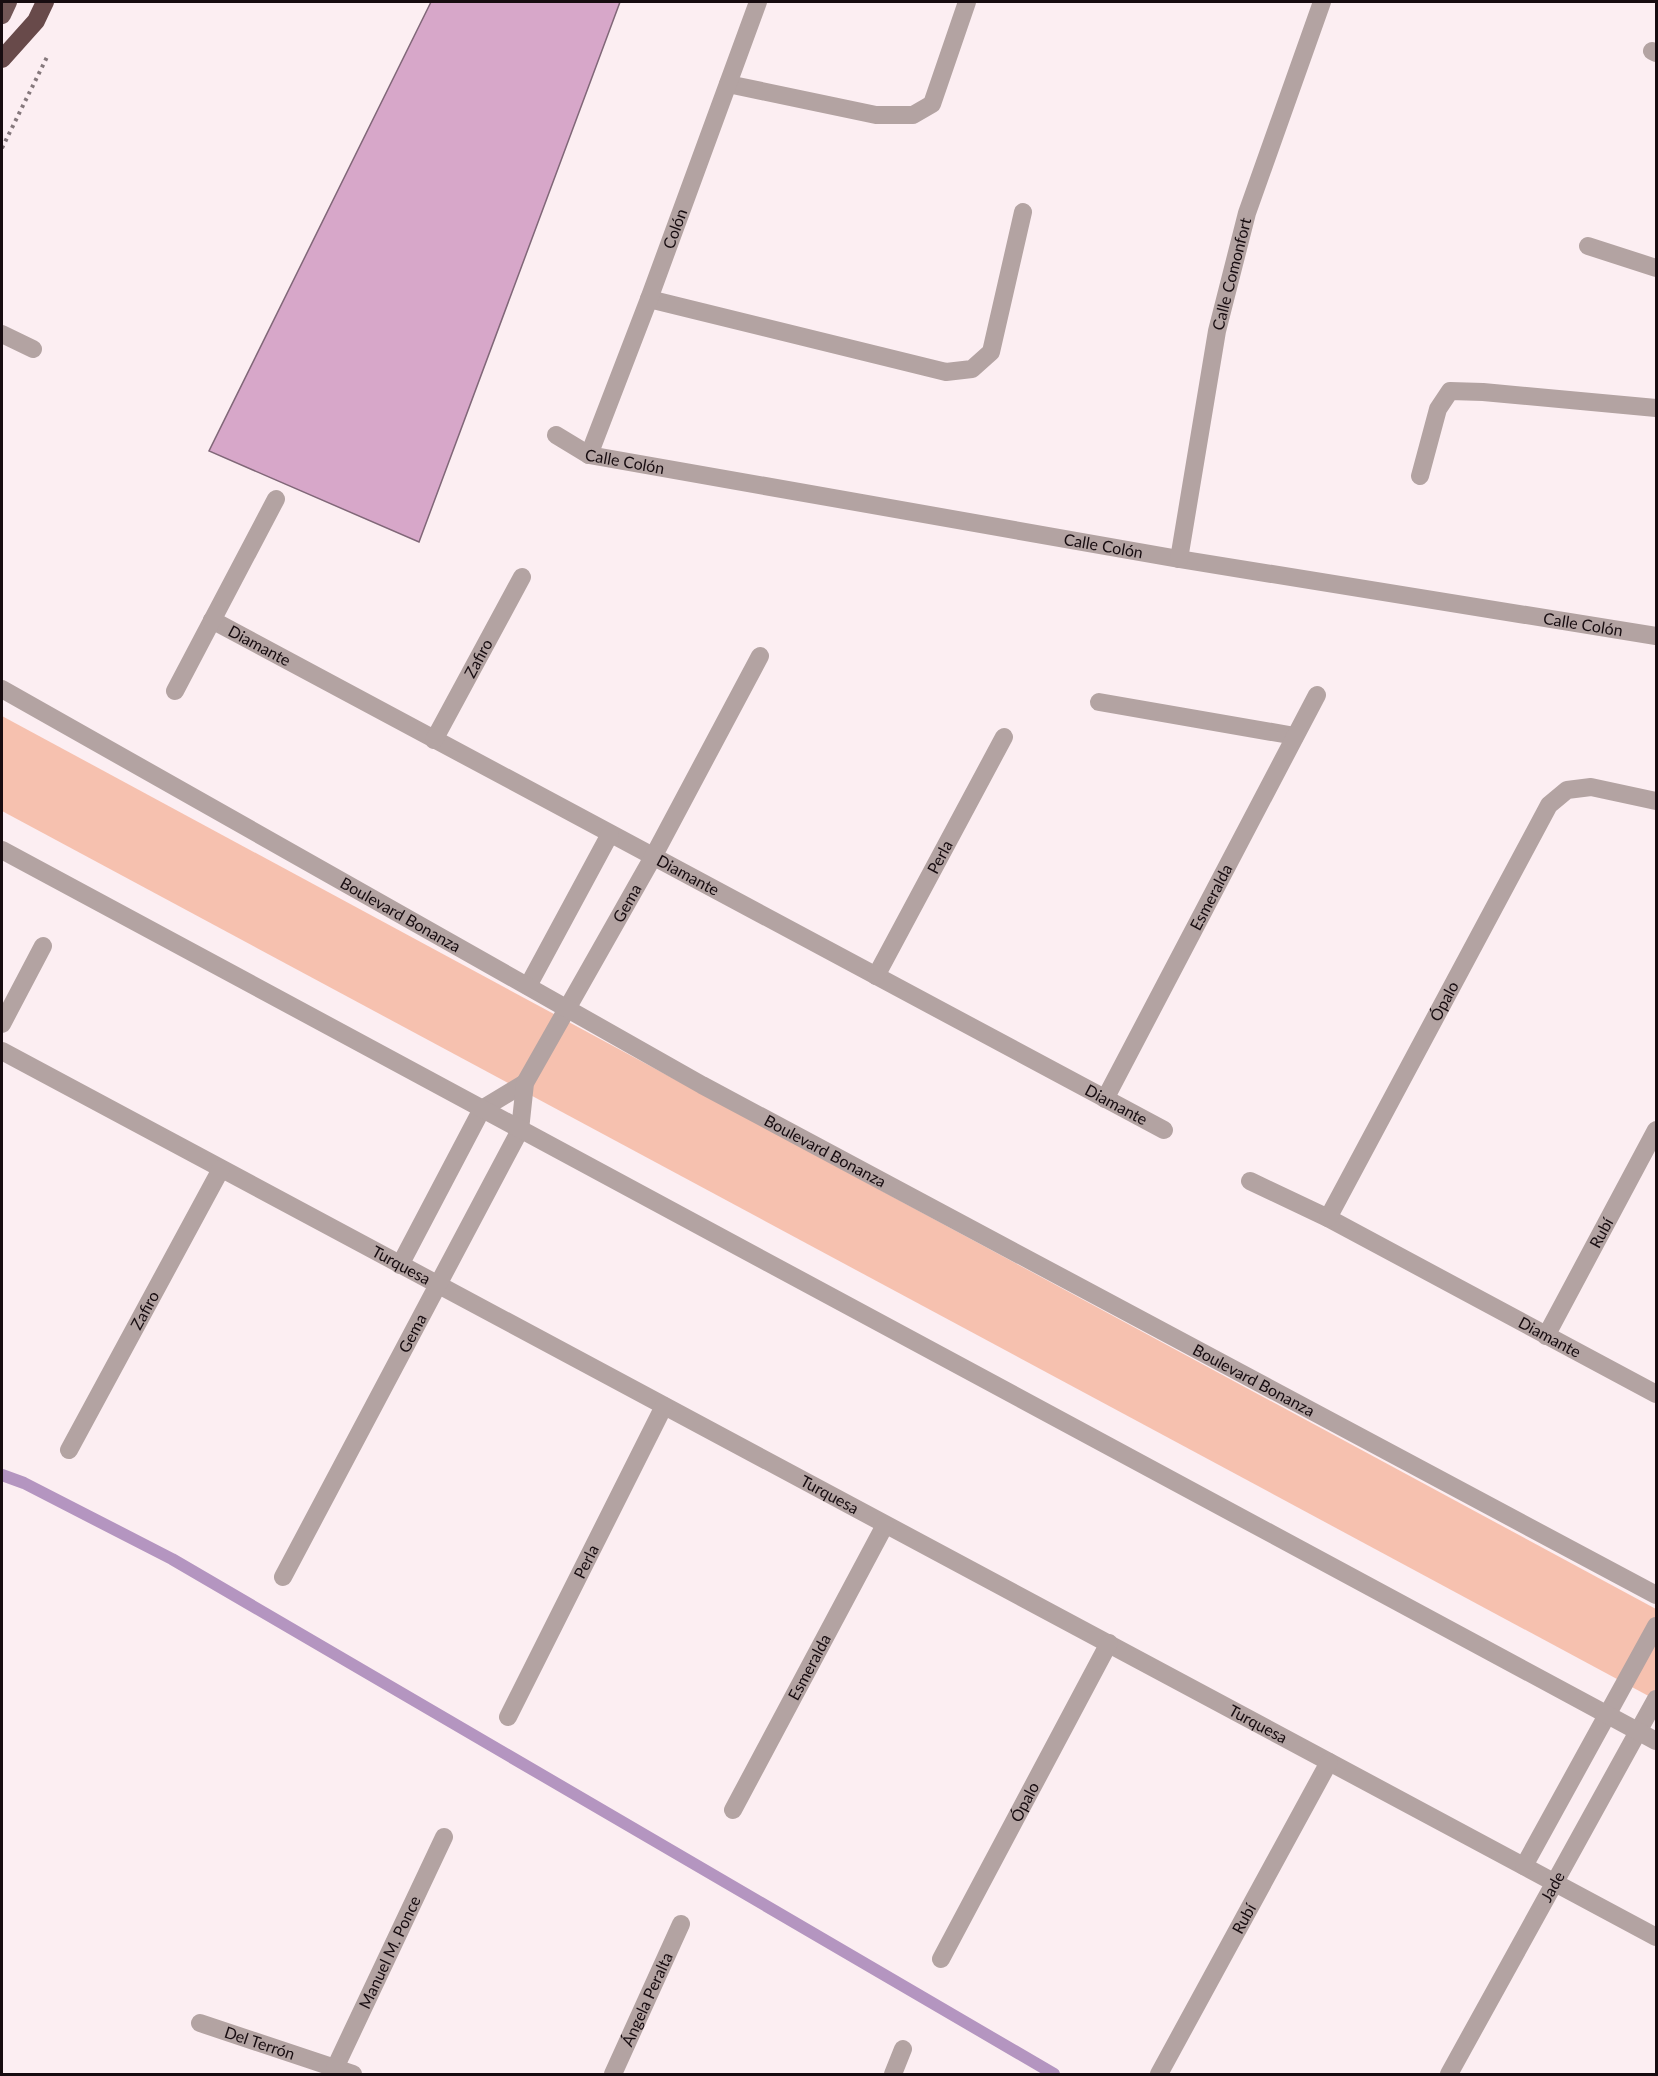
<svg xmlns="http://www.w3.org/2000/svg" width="1658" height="2076" font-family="Lato,sans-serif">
  <rect width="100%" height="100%" fill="#fceef2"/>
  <path fill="#f6c1af" d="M 2,716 L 1656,1609 L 1656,1700 L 2,811 Z"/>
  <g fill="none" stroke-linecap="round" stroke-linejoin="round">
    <path stroke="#b495c0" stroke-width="12" d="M 2,1475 L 24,1483 L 172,1559 L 1054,2074"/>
  </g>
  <path fill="#d7a7c9" stroke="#806778" stroke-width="1.5" d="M 431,2 L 620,2 L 419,542 L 209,451 Z"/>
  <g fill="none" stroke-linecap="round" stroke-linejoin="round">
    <path stroke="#85787c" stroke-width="4" stroke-dasharray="3 4.5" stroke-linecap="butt" d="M 2,148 L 48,55"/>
    <path stroke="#b3a3a2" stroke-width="18" d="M 2,334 L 33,349"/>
    <g stroke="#b3a3a2" stroke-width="18">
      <path d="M 1652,51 L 1656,53"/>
      <path d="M 728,84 L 876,115 L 913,115 L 932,104 L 967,2"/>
      <path d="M 1588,246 L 1656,268"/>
      <path d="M 649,299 L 946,372 L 972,369 L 991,352 L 1023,212"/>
      <path id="s1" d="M 556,435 L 589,455 L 1179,559 L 1656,636"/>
      <path id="s2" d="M 589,455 L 649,299 L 758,2"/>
      <path d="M 1420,476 L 1438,409 L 1450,391 L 1483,392 L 1656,408"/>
      <path id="s3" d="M 1179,559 L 1217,331 L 1247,213 L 1322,2"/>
      <path id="s4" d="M 212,620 L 1164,1130"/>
      <path d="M 175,691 L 276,499"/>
      <path d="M 1099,702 L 1295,736"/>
      <path id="s5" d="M 434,740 L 522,577"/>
      <path id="s6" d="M 876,976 L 1004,737"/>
      <path d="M 528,986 L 610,834"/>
      <path d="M 2,1024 L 43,946"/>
      <path id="s7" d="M 2,1051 L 1656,1937"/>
      <path id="s8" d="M 1105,1099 L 1317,695"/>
      <path id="s9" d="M 1250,1181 L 1328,1218 L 1656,1394"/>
      <path id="s10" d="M 1328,1218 L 1549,805 L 1567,790 L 1591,787 L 1656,801"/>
      <path d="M 400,1265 L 482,1109 L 525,1083"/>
      <path id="s11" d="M 1546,1336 L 1656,1130"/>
      <path id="s12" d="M 69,1450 L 221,1169"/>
      <path id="s13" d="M 283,1577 L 520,1130 L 525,1083 L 653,857 L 760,656"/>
      <path id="s14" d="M 508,1717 L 664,1406"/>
      <path id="s15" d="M 733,1810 L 885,1525"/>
      <path d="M 1524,1866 L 1656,1626"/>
      <path id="s16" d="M 941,1959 L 1109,1643"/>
      <path id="s17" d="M 200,2023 L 353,2074"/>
      <path id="s18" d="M 335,2068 L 444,1837"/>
      <path id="s19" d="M 613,2074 L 681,1924"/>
      <path d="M 893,2074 L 903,2049"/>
      <path id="s20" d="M 1159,2074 L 1329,1762"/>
      <path id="s21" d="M 1449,2074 L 1656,1699"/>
    </g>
    <g stroke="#b3a3a2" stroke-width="18">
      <path id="s22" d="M 2,689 L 702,1085 L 1656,1595"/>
      <path d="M 2,850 L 1656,1741"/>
    </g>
    <path stroke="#725656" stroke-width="18" d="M 2,15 L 8,2"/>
    <path stroke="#684a4a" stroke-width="18" d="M 2,59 L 36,21 L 45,2"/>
  </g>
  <g text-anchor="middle" stroke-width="4.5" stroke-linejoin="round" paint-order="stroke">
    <g font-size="16" fill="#170c10" stroke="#fceef2">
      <text dy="6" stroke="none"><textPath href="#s2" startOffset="242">Colón</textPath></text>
      <text dy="6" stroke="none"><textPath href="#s3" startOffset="290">Calle Comonfort</textPath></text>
      <text dy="6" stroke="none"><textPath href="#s1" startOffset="75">Calle Colón</textPath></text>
      <text dy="6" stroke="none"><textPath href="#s1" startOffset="561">Calle Colón</textPath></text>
      <text dy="6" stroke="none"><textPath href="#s1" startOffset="1047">Calle Colón</textPath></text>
      <text dy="6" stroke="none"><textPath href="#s4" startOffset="54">Diamante</textPath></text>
      <text dy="6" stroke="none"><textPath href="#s5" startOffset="93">Zafiro</textPath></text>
      <text dy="6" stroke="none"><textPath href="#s6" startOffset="135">Perla</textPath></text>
      <text dy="6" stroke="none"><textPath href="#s4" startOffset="540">Diamante</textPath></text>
      <text dy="6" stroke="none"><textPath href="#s8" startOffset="228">Esmeralda</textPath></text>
      <text dy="6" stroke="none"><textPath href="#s13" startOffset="760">Gema</textPath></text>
      <text dy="6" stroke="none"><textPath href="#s22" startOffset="458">Boulevard Bonanza</textPath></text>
      <text dy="6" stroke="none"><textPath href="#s10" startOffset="246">Ópalo</textPath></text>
      <text dy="6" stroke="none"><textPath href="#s4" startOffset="1026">Diamante</textPath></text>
      <text dy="6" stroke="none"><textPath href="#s22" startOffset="944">Boulevard Bonanza</textPath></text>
      <text dy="6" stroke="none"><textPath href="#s11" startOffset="117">Rubí</textPath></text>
      <text dy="6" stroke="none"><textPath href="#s7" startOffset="453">Turquesa</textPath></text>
      <text dy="6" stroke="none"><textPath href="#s12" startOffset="159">Zafiro</textPath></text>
      <text dy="6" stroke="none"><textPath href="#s13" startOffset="276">Gema</textPath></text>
      <text dy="6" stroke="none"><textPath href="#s9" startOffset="338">Diamante</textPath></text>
      <text dy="6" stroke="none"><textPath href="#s22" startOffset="1430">Boulevard Bonanza</textPath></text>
      <text dy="6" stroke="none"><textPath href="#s7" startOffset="939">Turquesa</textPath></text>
      <text dy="6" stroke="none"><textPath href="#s14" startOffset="174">Perla</textPath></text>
      <text dy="6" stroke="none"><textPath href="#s15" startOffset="162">Esmeralda</textPath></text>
      <text dy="6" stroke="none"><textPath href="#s7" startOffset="1425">Turquesa</textPath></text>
      <text dy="6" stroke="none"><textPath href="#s16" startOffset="178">Ópalo</textPath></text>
      <text dy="6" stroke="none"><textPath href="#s21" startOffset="214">Jade</textPath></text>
      <text dy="6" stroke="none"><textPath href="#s20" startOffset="177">Rubí</textPath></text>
      <text dy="6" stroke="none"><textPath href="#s18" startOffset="128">Manuel M. Ponce</textPath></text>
      <text dy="6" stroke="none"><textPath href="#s19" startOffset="82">Ángela Peralta</textPath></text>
      <text dy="6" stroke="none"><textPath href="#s17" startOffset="63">Del Terrón</textPath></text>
    </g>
  </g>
  <rect width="1658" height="2076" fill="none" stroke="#170c10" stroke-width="6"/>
</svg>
